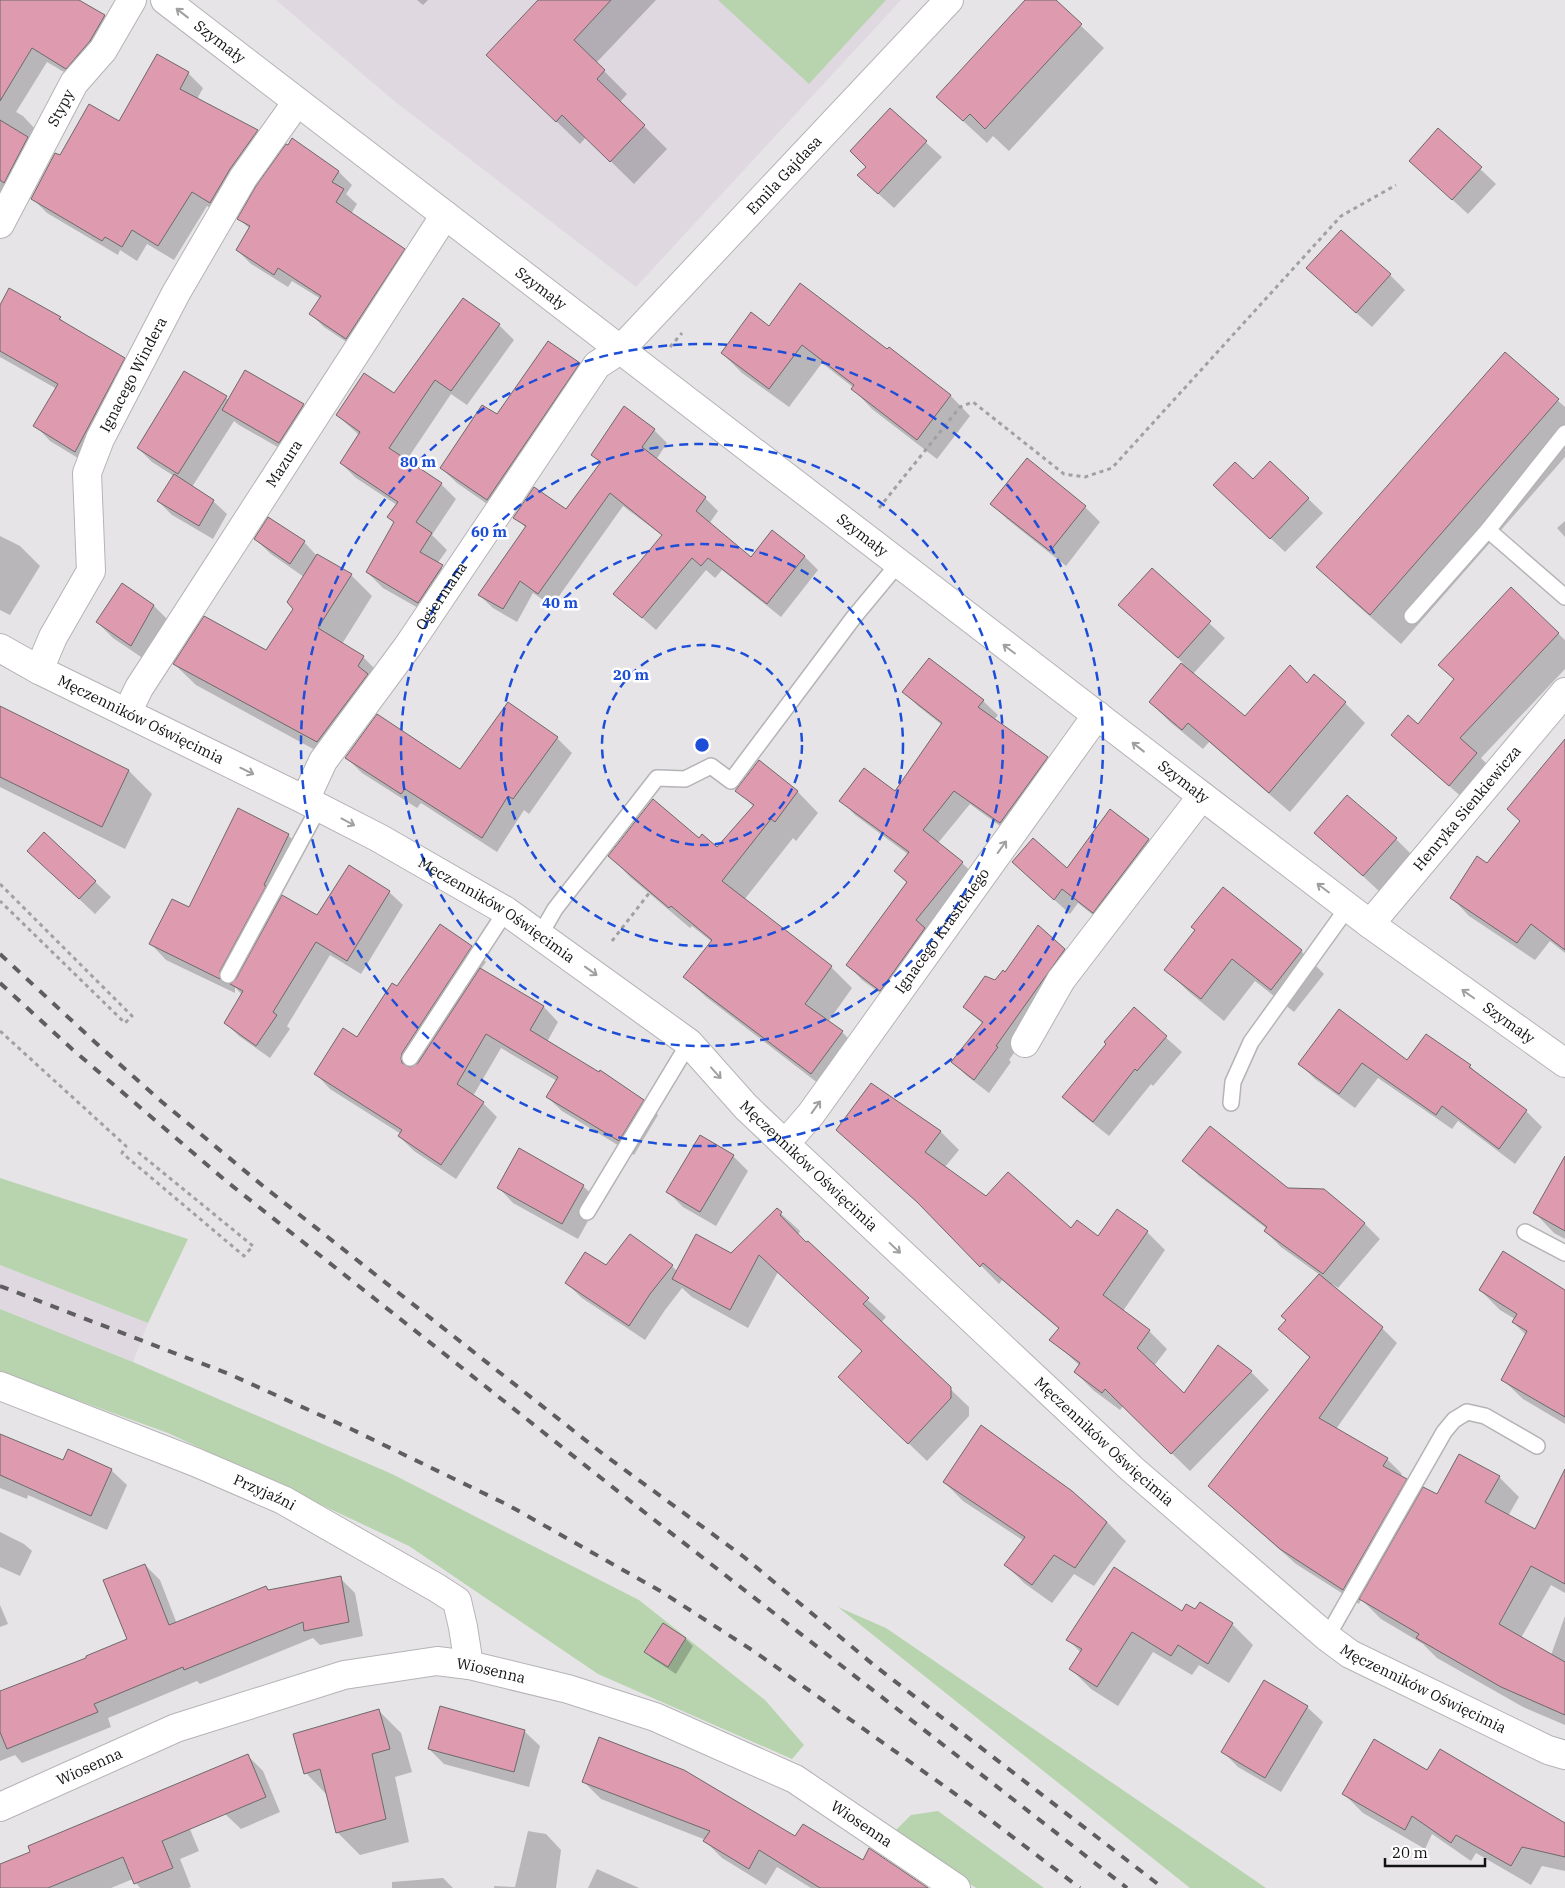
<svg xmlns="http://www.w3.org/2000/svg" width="1565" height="1888" font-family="'IBM Plex Serif',serif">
  <rect width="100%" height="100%" fill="#e6e4e7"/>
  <g fill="#dfd8e1">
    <path d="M 276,0 L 901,0 L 636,287 L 393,100 Z"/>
    <path d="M 0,1265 L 148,1323 L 133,1362 L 0,1309 Z"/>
  </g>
  <g fill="#b8d4af">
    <path d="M 718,0 L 886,0 L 809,84 Z"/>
    <path d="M 0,1178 L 188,1239 L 148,1323 L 0,1265 Z"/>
    <path d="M 0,1309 L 133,1362 L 392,1474 L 639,1600 L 765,1700 L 804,1745 L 792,1759 L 598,1674 L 409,1546 L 168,1433 L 0,1372 Z"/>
    <path d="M 838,1607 L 886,1628 L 1266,1888 L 1190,1888 Z"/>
    <path d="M 938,1811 L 1044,1888 L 976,1888 L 894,1832 L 911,1815 Z"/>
  </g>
  <g fill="#0003">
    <path d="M 6,0 L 77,0 L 105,16 L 119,30 L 81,82 L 47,62 L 16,112 L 23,116 L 37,131 L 0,208 L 0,45 Z"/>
    <path d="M 417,0 L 428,0 L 423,5 Z"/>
    <path d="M 540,0 L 656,0 L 596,63 L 627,94 L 620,102 L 667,149 L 634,184 L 586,137 L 580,144 L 511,78 Z"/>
    <path d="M 1027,0 L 1054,0 L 1104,48 L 1009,151 L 993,136 L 987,143 L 937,97 Z"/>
    <path d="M 158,56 L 188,73 L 203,88 L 197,99 L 257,131 L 272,146 L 226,217 L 207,206 L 174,260 L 147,244 L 137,261 L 120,250 L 118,255 L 47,213 L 32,198 L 60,157 L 120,123 Z"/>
    <path d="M 890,110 L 942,157 L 894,208 L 874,190 L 867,167 Z"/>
    <path d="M 1438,129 L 1496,184 L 1468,214 L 1410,161 Z"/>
    <path d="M 339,172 L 352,185 L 346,194 L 357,204 L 351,214 L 404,250 L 417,263 L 360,351 L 324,327 L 311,314 L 321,299 L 292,281 L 288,287 L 251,264 L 237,250 L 250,229 L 239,219 Z"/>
    <path d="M 1390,275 L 1405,290 L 1372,327 L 1323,283 Z"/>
    <path d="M 0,308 L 60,318 L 67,325 L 124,359 L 139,374 L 91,466 L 50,441 L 35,425 L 57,389 L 0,357 Z"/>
    <path d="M 499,325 L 514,340 L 467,405 L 451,394 L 406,461 L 441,484 L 456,499 L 432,535 L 447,550 L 437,564 L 458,582 L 434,617 L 383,588 L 367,572 L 395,524 L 389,517 L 397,505 L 356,478 L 341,463 L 359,435 L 337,415 L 394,395 Z"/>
    <path d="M 769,328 L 887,351 L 889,348 L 951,396 L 970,416 L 937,459 L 872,409 L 853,389 L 854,388 L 822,363 L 789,407 L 742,373 L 722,353 Z"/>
    <path d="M 1505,354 L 1565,407 L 1565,457 L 1401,644 L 1348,597 L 1318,567 Z"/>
    <path d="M 579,364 L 594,379 L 503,515 L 457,483 L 441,468 Z"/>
    <path d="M 185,373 L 229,400 L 303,405 L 319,420 L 295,457 L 239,425 L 234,421 L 192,487 L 213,501 L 227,514 L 213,539 L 172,515 L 158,501 L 174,476 L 152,462 L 138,448 Z"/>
    <path d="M 654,430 L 667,443 L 656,460 L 705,498 L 718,511 L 709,524 L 751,559 L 805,557 L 818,570 L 781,617 L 722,570 L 715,578 L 706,570 L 656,630 L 615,594 L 663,536 L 623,506 L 552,606 L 533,593 L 517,622 L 493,608 L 479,595 L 526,528 L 515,517 L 566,510 L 602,463 L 593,454 Z"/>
    <path d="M 1270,462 L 1323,513 L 1285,552 L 1229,499 L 1253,480 Z"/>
    <path d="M 992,504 L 1085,507 L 1100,522 L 1066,566 L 1007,519 Z"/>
    <path d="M 1565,521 L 1565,537 L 1557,528 Z"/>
    <path d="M 0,536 L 20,546 L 40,566 L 10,615 L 0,610 Z"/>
    <path d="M 255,539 L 304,542 L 318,557 L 351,575 L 372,596 L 342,644 L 363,657 L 384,678 L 379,687 L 388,696 L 339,763 L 196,685 L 174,664 L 267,652 L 295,609 L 304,577 L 271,554 Z"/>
    <path d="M 1152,570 L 1225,638 L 1193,674 L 1245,717 L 1307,684 L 1345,703 L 1365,723 L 1290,812 L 1209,742 L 1203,749 L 1170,722 L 1150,702 L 1183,663 L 1135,620 Z"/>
    <path d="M 122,585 L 154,606 L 169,621 L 147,661 L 113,638 L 97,622 Z"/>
    <path d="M 1511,589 L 1565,640 L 1565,669 L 1481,758 L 1497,774 L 1471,805 L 1413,755 L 1392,734 L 1418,725 L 1455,680 Z"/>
    <path d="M 904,692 L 983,701 L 998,715 L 994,720 L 1047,758 L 1062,772 L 1015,837 L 970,804 L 938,843 L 962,863 L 977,877 L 895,1004 L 862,980 L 848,965 L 908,884 L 896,871 L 909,855 L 855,815 L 841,800 L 896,793 L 942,725 L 918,706 Z"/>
    <path d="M 0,707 L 129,771 L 152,794 L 125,849 L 0,787 Z"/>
    <path d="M 557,738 L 572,753 L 529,814 L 524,810 L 497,852 L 421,803 L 417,808 L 362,773 L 347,758 L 461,770 Z"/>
    <path d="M 759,762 L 798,792 L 818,813 L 796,841 L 793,838 L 744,900 L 831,967 L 852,988 L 828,1022 L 842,1032 L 862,1052 L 832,1094 L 706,997 L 685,977 L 712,942 L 692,926 L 690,928 L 630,877 L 610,856 L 699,840 L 718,849 L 754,807 L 737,790 Z"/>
    <path d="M 1565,765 L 1565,953 L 1550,941 L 1535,960 L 1469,916 L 1452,898 L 1487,865 Z"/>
    <path d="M 1110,810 L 1149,840 L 1164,855 L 1108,927 L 1078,903 L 1070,914 L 1029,877 L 1067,870 Z"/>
    <path d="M 1316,833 L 1396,839 L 1411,854 L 1379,891 Z"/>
    <path d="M 45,834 L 111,897 L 95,914 L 44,866 Z"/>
    <path d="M 288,835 L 304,851 L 281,896 L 318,917 L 389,892 L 403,905 L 361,974 L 330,955 L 287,1026 L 290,1029 L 270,1058 L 239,1036 L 226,1023 L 242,995 L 235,987 L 235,993 L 166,960 L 151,944 L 189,909 Z"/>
    <path d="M 1223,889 L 1301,951 L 1324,974 L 1294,1012 L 1255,981 L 1224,1021 L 1189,992 L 1166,970 L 1196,930 Z"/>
    <path d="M 471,947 L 486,962 L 480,970 L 544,1007 L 558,1022 L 547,1042 L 643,1101 L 658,1115 L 634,1155 L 562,1111 L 547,1097 L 557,1081 L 501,1048 L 473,1096 L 483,1103 L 497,1117 L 456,1179 L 414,1151 L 399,1136 L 401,1134 L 330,1089 L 316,1074 L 358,1038 L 397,988 Z"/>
    <path d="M 1065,949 L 1078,963 L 1009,1060 L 1011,1062 L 989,1093 L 967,1076 L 953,1062 L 983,1024 L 964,1007 L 1006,974 Z"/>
    <path d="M 1134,1009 L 1182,1052 L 1153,1086 L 1151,1084 L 1109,1136 L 1079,1112 L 1064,1097 Z"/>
    <path d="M 1408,1062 L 1470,1066 L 1484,1080 L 1526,1111 L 1542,1127 L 1515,1164 L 1458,1121 L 1452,1129 L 1378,1078 L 1355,1108 L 1315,1079 L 1300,1064 Z"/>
    <path d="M 871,1085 L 941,1132 L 959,1150 L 944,1168 L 986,1198 L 1098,1238 L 1147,1232 L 1165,1250 L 1123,1311 L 1149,1331 L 1167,1349 L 1154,1366 L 1184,1395 L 1251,1372 L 1269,1390 L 1190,1471 L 1123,1406 L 1120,1410 L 1093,1390 L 1075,1372 L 1080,1366 L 1051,1339 L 1059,1329 L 1002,1280 L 999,1284 L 934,1217 L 838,1130 Z"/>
    <path d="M 733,1156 L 748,1171 L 716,1226 L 683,1207 L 668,1192 Z"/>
    <path d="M 1184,1161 L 1288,1189 L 1324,1191 L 1365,1224 L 1380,1239 L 1338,1288 L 1332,1284 L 1331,1285 L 1382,1328 L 1397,1343 L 1336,1429 L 1387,1459 L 1402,1474 L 1400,1477 L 1406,1480 L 1421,1494 L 1437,1496 L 1499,1477 L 1519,1497 L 1508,1516 L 1535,1530 L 1565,1472 L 1565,1593 L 1551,1585 L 1521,1638 L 1551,1655 L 1565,1616 L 1565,1725 L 1523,1707 L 1437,1658 L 1423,1644 L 1381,1619 L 1361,1599 L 1359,1604 L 1296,1564 L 1225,1501 L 1310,1358 L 1280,1329 L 1320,1275 L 1281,1247 L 1265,1231 L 1267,1229 L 1199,1176 Z"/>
    <path d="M 1565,1184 L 1565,1239 L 1554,1233 L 1535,1213 Z"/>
    <path d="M 583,1186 L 599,1201 L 578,1239 L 513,1203 L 498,1187 Z"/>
    <path d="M 777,1210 L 800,1231 L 798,1235 L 886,1317 L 881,1323 L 969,1407 L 969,1416 L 927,1461 L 858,1395 L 863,1352 L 778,1272 L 748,1328 L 692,1297 L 682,1288 L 665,1310 L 645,1340 L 582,1298 L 566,1283 L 606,1267 L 672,1266 L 678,1272 L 732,1255 Z"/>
    <path d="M 1480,1290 L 1565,1291 L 1565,1424 L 1523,1399 L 1503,1380 L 1526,1335 L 1513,1322 L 1515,1319 L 1500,1310 Z"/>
    <path d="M 0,1436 L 64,1461 L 111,1470 L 127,1485 L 107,1530 L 28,1495 L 27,1499 L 0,1488 Z"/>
    <path d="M 944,1482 L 1107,1522 L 1126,1541 L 1094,1586 L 1074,1574 L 1052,1603 L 1024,1583 L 1006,1565 L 1024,1541 L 963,1501 Z"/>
    <path d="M 0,1532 L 24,1544 L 32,1551 L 20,1576 L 0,1567 Z"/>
    <path d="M 145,1565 L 160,1580 L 177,1624 L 266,1587 L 270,1591 L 340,1578 L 355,1593 L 363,1636 L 320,1645 L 313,1638 L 200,1684 L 197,1681 L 108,1718 L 111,1727 L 22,1763 L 15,1755 L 0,1761 L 0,1693 L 88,1659 L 129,1639 Z"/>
    <path d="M 1200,1603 L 1232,1624 L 1253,1645 L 1229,1683 L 1199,1665 L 1192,1675 L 1153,1652 L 1118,1706 L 1091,1689 L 1071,1669 L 1081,1653 L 1068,1639 L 1182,1612 L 1195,1611 Z"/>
    <path d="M 0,1605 L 8,1624 L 0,1627 Z"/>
    <path d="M 663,1625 L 686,1639 L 693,1646 L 676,1674 L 653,1659 L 645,1652 Z"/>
    <path d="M 1307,1707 L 1323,1722 L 1281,1792 L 1238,1767 L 1223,1752 Z"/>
    <path d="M 378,1710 L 401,1733 L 412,1772 L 395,1777 L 409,1842 L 360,1855 L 337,1832 L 328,1796 L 306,1773 Z"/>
    <path d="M 524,1731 L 540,1746 L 529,1787 L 444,1764 L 429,1749 Z"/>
    <path d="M 248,1756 L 263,1771 L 280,1812 L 241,1829 L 225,1814 Z"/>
    <path d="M 1427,1771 L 1564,1824 L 1565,1820 L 1565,1871 L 1542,1866 L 1531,1885 L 1476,1853 L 1471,1861 L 1432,1834 L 1425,1849 L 1363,1813 L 1343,1793 Z"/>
    <path d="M 583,1781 L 796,1838 L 863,1861 L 925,1888 L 811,1888 L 777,1867 L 766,1885 L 722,1858 L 705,1841 L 706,1840 L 601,1799 Z"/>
    <path d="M 182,1810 L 199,1851 L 180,1859 L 191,1887 L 188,1888 L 140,1888 L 133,1879 L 111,1888 L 0,1888 L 0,1865 Z"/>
    <path d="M 528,1831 L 546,1834 L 561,1850 L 556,1888 L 494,1888 L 494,1886 L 515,1887 Z"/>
    <path d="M 597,1869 L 639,1888 L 588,1888 Z"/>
    <path d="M 443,1878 L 453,1888 L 392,1888 L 392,1882 Z"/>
  </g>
  <g fill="#de9bb0" stroke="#6d696a">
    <path d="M 0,0 L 79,0 L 105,15 L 90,41 L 66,69 L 32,48 L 0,101 Z"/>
    <path d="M 538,0 L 611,0 L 574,40 L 605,70 L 597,79 L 645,125 L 610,162 L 562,115 L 556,122 L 486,55 Z"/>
    <path d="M 1025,0 L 1056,0 L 1082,24 L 985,129 L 970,114 L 963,121 L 936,97 Z"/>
    <path d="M 157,54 L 189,72 L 180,89 L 258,130 L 230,169 L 210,203 L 192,192 L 158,246 L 132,230 L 122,247 L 105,237 L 102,241 L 31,199 L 55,153 L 60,155 L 89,104 L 119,121 Z"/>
    <path d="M 890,108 L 927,141 L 878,194 L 857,175 L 866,167 L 850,151 Z"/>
    <path d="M 0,120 L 28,137 L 4,183 L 0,180 Z"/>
    <path d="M 1438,128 L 1482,167 L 1452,200 L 1409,161 Z"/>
    <path d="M 292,138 L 339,171 L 332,182 L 344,189 L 336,202 L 405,249 L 346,339 L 309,314 L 321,296 L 278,268 L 274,275 L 236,250 L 250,226 L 237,219 L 256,186 L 286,144 L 288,145 Z"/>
    <path d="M 1341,230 L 1391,274 L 1356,313 L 1306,268 Z"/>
    <path d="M 800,283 L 887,349 L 889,347 L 951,395 L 917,440 L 851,389 L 854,385 L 802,345 L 769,389 L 721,353 L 751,312 L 769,326 Z"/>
    <path d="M 9,288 L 61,317 L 59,319 L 125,358 L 75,452 L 33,426 L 58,384 L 0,351 L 0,305 Z"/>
    <path d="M 463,298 L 500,324 L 451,391 L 435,380 L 389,448 L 442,483 L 416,522 L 432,533 L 420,552 L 443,565 L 418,603 L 366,572 L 394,522 L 387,517 L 398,502 L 340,463 L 360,432 L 336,415 L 364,373 L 394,393 Z"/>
    <path d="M 548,341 L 580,363 L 487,500 L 440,468 L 482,405 L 497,414 Z"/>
    <path d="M 1505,352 L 1559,399 L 1370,615 L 1316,567 Z"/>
    <path d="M 245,370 L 304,404 L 279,443 L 222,410 Z"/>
    <path d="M 184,371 L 227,396 L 178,474 L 137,448 Z"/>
    <path d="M 624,406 L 655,429 L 642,447 L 706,497 L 696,511 L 751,557 L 772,530 L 805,556 L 767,604 L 708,558 L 701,566 L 692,558 L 642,618 L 613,594 L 662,535 L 610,493 L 538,594 L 520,581 L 503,609 L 478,595 L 526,526 L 513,518 L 534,487 L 566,509 L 601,462 L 591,455 Z"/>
    <path d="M 1027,458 L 1086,506 L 1050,551 L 990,504 Z"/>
    <path d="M 1270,461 L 1309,498 L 1270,539 L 1213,485 L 1235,462 L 1253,479 Z"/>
    <path d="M 174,474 L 214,500 L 199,526 L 157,501 Z"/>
    <path d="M 268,517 L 305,541 L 290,564 L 254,539 Z"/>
    <path d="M 317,554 L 352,574 L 318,628 L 364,656 L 358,666 L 368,674 L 317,742 L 173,664 L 204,616 L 266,650 L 293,609 L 287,602 Z"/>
    <path d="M 1152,568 L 1211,621 L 1178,658 L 1118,605 Z"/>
    <path d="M 122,583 L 154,605 L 131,646 L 96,622 Z"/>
    <path d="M 1511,587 L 1559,633 L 1460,738 L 1477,753 L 1449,786 L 1391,735 L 1408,715 L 1418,724 L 1454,679 L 1438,665 Z"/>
    <path d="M 929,658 L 984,700 L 978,707 L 1048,757 L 1000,823 L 954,791 L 923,830 L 963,862 L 916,920 L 925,928 L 880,991 L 846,965 L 907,882 L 894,871 L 909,852 L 839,801 L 864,768 L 895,791 L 942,723 L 902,692 Z"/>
    <path d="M 1181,663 L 1245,716 L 1290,665 L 1307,683 L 1314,674 L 1346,702 L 1269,793 L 1188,723 L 1182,730 L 1149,702 Z"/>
    <path d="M 508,702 L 558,737 L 513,799 L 508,796 L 482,838 L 405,789 L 401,794 L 345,758 L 377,714 L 460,769 Z"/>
    <path d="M 0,706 L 129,770 L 102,827 L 0,777 Z"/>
    <path d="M 1565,739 L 1565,950 L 1531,924 L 1517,943 L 1450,898 L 1477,856 L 1487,863 L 1520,821 L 1507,809 Z"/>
    <path d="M 759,760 L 798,791 L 775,822 L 771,819 L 722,881 L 832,966 L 805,1004 L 843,1031 L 811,1074 L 683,977 L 712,940 L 671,906 L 669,908 L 608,856 L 653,799 L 699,838 L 702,834 L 717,847 L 754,805 L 735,791 Z"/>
    <path d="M 1347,795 L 1397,838 L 1363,876 L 1314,833 Z"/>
    <path d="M 238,808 L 289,834 L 264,885 L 266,886 L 220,971 L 220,979 L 149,944 L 172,899 L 189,907 Z"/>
    <path d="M 1110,809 L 1149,839 L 1093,913 L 1062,889 L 1054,900 L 1012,862 L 1033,838 L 1067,868 Z"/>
    <path d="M 44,832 L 96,881 L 79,899 L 27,851 Z"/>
    <path d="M 349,865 L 390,891 L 347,961 L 316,942 L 273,1012 L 277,1015 L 256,1046 L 224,1023 L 243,991 L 230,984 L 236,979 L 282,895 L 317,915 Z"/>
    <path d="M 1223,887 L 1302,950 L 1271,990 L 1232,959 L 1201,999 L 1164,970 L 1195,930 L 1191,927 Z"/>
    <path d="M 440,924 L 472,946 L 402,1053 L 401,1058 L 402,1063 L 410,1067 L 418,1063 L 480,968 L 544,1006 L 530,1030 L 599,1072 L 600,1070 L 644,1100 L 619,1141 L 546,1097 L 558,1077 L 486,1034 L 457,1084 L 484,1102 L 441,1165 L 398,1136 L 402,1130 L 314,1074 L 343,1028 L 357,1037 L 392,983 L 397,986 Z"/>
    <path d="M 1038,925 L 1065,949 L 996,1046 L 998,1047 L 974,1080 L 951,1062 L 983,1022 L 963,1007 L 985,976 L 995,980 L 1003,970 L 1005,972 Z"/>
    <path d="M 1134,1007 L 1167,1036 L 1137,1071 L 1135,1069 L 1093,1122 L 1062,1097 L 1106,1044 L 1104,1042 Z"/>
    <path d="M 1339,1009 L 1407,1060 L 1426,1034 L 1471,1065 L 1469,1067 L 1527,1110 L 1499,1149 L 1442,1106 L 1436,1115 L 1362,1063 L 1339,1094 L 1298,1064 Z"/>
    <path d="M 871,1083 L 941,1131 L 925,1152 L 986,1196 L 1008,1172 L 1071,1228 L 1077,1220 L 1098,1236 L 1117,1209 L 1148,1231 L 1103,1295 L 1150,1330 L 1137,1348 L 1184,1393 L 1218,1345 L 1252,1371 L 1171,1454 L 1105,1389 L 1102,1393 L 1074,1372 L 1080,1363 L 1049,1340 L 1059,1328 L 983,1263 L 980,1267 L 917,1202 L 836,1130 Z"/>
    <path d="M 1210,1126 L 1288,1188 L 1324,1189 L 1365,1223 L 1323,1274 L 1264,1231 L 1267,1227 L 1182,1161 Z"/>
    <path d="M 700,1135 L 734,1155 L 700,1212 L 666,1192 Z"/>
    <path d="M 519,1148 L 584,1185 L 562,1224 L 497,1188 Z"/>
    <path d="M 1565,1156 L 1565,1231 L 1533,1213 Z"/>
    <path d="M 777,1208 L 782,1212 L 780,1215 L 806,1242 L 808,1241 L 869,1298 L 863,1304 L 951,1387 L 951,1398 L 908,1444 L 838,1377 L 862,1351 L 759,1255 L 730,1310 L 672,1279 L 696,1234 L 731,1253 Z"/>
    <path d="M 630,1234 L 673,1265 L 650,1294 L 629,1326 L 565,1283 L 585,1252 L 606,1265 Z"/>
    <path d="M 1503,1251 L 1565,1290 L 1565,1417 L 1501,1380 L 1527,1331 L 1512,1322 L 1517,1314 L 1479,1290 Z"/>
    <path d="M 1319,1274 L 1383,1327 L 1319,1418 L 1388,1458 L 1383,1466 L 1407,1479 L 1343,1590 L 1280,1549 L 1208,1486 L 1310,1357 L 1278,1329 L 1286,1320 L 1281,1316 Z"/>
    <path d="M 981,1425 L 1072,1491 L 1107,1522 L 1075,1568 L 1054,1555 L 1032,1585 L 1004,1565 L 1025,1537 L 943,1482 Z"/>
    <path d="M 0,1434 L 63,1460 L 68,1449 L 112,1469 L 91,1516 L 0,1475 Z"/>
    <path d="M 1459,1454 L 1500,1476 L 1485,1502 L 1535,1529 L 1565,1469 L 1565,1584 L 1531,1566 L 1499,1624 L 1565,1662 L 1565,1715 L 1501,1687 L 1416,1638 L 1419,1634 L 1359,1599 L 1423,1487 L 1437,1494 Z"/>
    <path d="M 145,1564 L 169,1625 L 266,1586 L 268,1590 L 341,1576 L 349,1622 L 304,1631 L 303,1622 L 184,1670 L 183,1667 L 94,1704 L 98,1712 L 7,1749 L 0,1732 L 0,1691 L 86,1658 L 86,1656 L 127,1639 L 103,1580 Z"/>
    <path d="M 1114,1567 L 1182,1611 L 1186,1604 L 1195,1609 L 1200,1602 L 1233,1623 L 1208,1664 L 1178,1645 L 1171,1656 L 1132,1632 L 1097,1687 L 1069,1669 L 1082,1649 L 1066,1640 Z"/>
    <path d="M 663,1623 L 686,1638 L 668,1667 L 644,1652 Z"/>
    <path d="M 1264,1680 L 1308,1706 L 1265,1778 L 1221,1752 Z"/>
    <path d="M 440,1706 L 525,1730 L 514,1772 L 428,1749 Z"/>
    <path d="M 379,1709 L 390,1749 L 372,1754 L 386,1819 L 336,1833 L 320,1769 L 304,1774 L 293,1734 Z"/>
    <path d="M 599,1737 L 684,1770 L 795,1836 L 803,1824 L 863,1860 L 869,1848 L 928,1888 L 820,1888 L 759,1850 L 749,1869 L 703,1841 L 710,1831 L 582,1782 Z"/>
    <path d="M 1374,1739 L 1427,1770 L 1440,1749 L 1565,1823 L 1565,1857 L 1522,1847 L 1511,1866 L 1456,1835 L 1451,1843 L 1412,1816 L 1405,1830 L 1342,1794 Z"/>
    <path d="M 248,1754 L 266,1797 L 162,1841 L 173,1868 L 134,1884 L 123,1857 L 48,1888 L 0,1888 L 0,1864 L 30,1852 L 28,1846 Z"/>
  </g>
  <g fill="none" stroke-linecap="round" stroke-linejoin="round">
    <g stroke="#b5b3b6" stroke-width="18">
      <g id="lane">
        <path d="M 1488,530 L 1565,597"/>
        <path d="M 1412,616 L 1488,530 L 1565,433"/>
        <path d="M 540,935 L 555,909 L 657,778 L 685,779 L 711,766 L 731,781 L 854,617 L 898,564"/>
        <path d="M 228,975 L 319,807"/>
        <path d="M 410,1058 L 506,911"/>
        <path d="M 1231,1103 L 1233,1082 L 1251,1042 L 1348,907"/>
        <path d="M 587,1212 L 689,1043"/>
        <path d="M 1525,1232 L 1565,1253"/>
        <path d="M 1327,1637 L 1444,1432 L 1454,1420 L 1467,1412 L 1485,1416 L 1537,1446"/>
      </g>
    </g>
    <g stroke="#b5b3b6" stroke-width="30">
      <g id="street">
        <path id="s1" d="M 0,224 L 74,83 L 103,50 L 132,0"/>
        <path id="s2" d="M 39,670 L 53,637 L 91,571 L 87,473 L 100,439 L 176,293 L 243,178 L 297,102"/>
        <path id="s3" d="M 127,713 L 139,688 L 445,215"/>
        <path id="s4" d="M 305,800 L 323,761 L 408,646 L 597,365 L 620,350 L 949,0"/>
        <path id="s5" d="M 1370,924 L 1565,692"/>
        <path d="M 1025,1043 L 1061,980 L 1202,796"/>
        <path id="s6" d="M 785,1144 L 811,1114 L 1097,715"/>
        <path id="s7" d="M 0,1386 L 195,1462 L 283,1500 L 437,1588 L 457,1601 L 463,1627 L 469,1665"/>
        <path id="s8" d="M 0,1807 L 176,1728 L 344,1675 L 437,1661 L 469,1665 L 568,1689 L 655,1717 L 795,1779 L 956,1888"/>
      </g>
    </g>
    <g stroke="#b5b3b6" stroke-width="30">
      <g id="secondary">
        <path id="s9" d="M 165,0 L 1202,796 L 1370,924 L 1565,1063"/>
        <path id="s10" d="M 0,648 L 39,670 L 305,800 L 379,838 L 506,911 L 689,1043 L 746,1107 L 785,1144 L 1132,1469 L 1327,1637 L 1350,1654 L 1548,1750 L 1565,1755"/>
      </g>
    </g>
    <g stroke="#a1a0a2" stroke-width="3" stroke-dasharray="4 4" stroke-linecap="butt">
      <path d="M 670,347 L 682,333"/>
      <path d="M 879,508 L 960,407 L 973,402 L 1064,474 L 1085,477 L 1112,468 L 1341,216 L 1396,185"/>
      <path d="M 0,884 L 132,1016 L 125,1023 L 0,901"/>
      <path d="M 612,941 L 650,892"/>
      <path d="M 0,1031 L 126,1146 L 122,1153 L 244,1256 L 253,1246 L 139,1153 L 141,1151"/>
    </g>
    <use href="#lane" stroke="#fff" stroke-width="15"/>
    <use href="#street" stroke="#fff" stroke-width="28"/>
    <use href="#secondary" stroke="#fff" stroke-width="28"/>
    <g stroke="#5f5d5f" stroke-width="4" stroke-dasharray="9 9" stroke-linecap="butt">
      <path d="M 0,954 L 97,1044 L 162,1102 L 263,1186 L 603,1454 L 744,1557 L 875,1666 L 1163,1888"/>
      <path d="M 0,983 L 72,1049 L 226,1181 L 639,1508 L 1127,1888"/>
      <path d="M 0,1286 L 229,1374 L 351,1429 L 508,1505 L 662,1592 L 755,1652 L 968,1803 L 1080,1888"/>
    </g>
  </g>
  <defs><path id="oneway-shaft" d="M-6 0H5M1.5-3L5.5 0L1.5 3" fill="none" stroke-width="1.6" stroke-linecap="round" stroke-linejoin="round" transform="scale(1.25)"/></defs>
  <g stroke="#a1a0a1">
    <use href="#oneway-shaft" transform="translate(182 13) rotate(-142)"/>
    <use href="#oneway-shaft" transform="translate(1009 649) rotate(-143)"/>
    <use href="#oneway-shaft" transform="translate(1138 747) rotate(-142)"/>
    <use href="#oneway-shaft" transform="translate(247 771) rotate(26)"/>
    <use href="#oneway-shaft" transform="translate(348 822) rotate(28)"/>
    <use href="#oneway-shaft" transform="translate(1002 847) rotate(-54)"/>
    <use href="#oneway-shaft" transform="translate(1323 888) rotate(-143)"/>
    <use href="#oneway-shaft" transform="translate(591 971) rotate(36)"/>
    <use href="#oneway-shaft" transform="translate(1468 994) rotate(-145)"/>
    <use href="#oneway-shaft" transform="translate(716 1073) rotate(48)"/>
    <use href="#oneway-shaft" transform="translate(816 1107) rotate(-54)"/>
    <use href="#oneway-shaft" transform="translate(895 1248) rotate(43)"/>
  </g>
  <g fill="none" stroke="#1d4ed8" stroke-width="2.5" stroke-dasharray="9 6">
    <circle cx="702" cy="745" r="100"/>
    <circle cx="702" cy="745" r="201"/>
    <circle cx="702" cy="745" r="301"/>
    <circle cx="702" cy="745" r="401"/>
  </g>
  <g text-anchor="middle" stroke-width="5" stroke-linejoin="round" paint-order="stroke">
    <g font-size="15" fill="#131213" stroke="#fff">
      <text dy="5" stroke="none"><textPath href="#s9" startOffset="69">Szymały</textPath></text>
      <text dy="5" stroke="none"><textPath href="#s1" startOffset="131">Stypy</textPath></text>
      <text dy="5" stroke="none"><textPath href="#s4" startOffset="792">Emila Gajdasa</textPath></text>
      <text dy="5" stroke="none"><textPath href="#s9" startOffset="474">Szymały</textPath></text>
      <text dy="5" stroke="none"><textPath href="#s2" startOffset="319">Ignacego Windera</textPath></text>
      <text dy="5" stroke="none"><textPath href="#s3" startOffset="295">Mazura</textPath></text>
      <text dy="5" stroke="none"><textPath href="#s9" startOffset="879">Szymały</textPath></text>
      <text dy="5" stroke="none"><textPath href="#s4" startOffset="246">Ogiermana</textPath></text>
      <text dy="5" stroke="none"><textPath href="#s10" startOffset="158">Męczenników Oświęcimia</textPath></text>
      <text dy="5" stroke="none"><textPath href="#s9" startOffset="1284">Szymały</textPath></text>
      <text dy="5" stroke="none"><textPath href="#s5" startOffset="151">Henryka Sienkiewicza</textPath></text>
      <text dy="5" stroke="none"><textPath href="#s10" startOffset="562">Męczenników Oświęcimia</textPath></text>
      <text dy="5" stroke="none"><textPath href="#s6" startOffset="265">Ignacego Krasickiego</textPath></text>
      <text dy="5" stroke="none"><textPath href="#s9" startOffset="1689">Szymały</textPath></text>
      <text dy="5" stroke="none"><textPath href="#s10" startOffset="968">Męczenników Oświęcimia</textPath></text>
      <text dy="5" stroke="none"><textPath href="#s10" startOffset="1372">Męczenników Oświęcimia</textPath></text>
      <text dy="5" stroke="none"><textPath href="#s7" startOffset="285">Przyjaźni</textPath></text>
      <text dy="5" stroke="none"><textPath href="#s8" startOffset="518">Wiosenna</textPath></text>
      <text dy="5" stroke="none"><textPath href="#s10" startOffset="1778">Męczenników Oświęcimia</textPath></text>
      <text dy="5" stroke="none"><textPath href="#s8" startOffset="98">Wiosenna</textPath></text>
      <text dy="5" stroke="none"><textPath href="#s8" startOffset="922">Wiosenna</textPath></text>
    </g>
  </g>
  <circle cx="702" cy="745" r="8" fill="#1d4ed8" stroke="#fff" stroke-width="2.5"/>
  <g font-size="15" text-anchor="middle" font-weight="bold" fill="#1d4ed8" stroke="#fff" stroke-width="5" stroke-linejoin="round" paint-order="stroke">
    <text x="418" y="467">80 m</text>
    <text x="489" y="537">60 m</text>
    <text x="560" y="608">40 m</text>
    <text x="631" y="680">20 m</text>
  </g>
  <path d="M1385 1858v8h100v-8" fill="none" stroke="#131213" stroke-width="2.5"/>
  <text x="1392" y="1858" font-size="15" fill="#131213" stroke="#ffffff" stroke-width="4" paint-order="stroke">20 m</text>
</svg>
